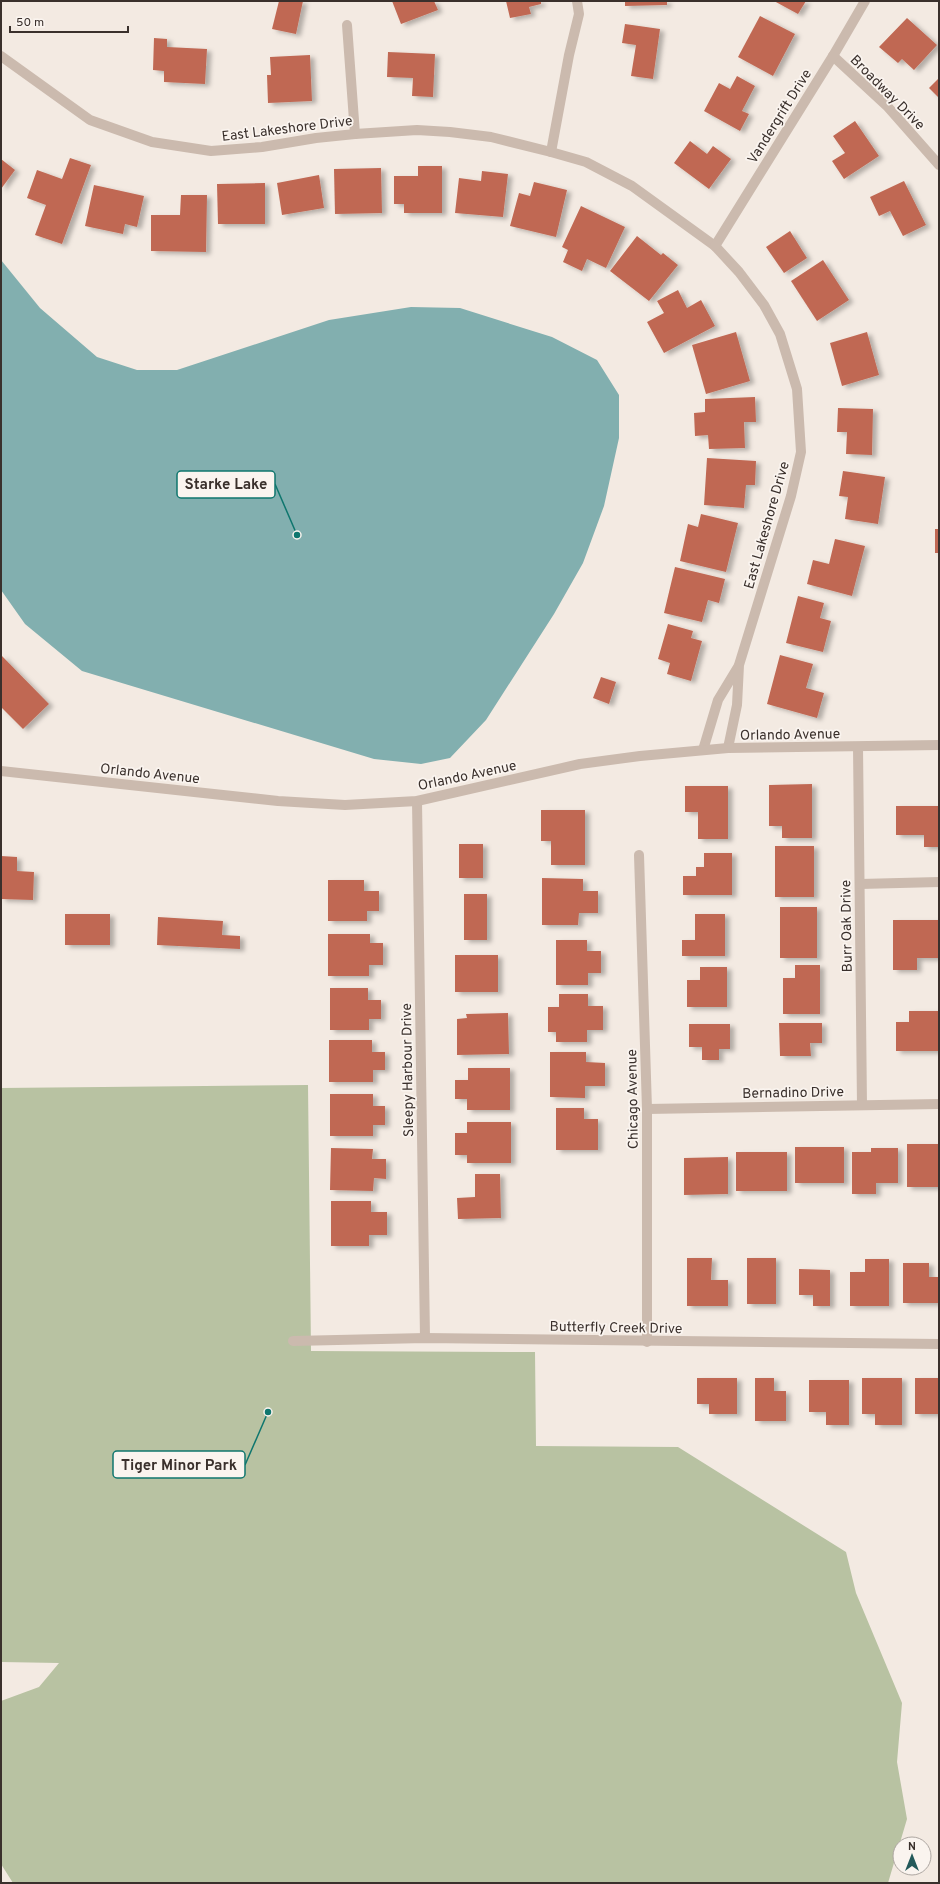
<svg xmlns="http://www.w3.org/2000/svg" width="940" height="1884" font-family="Overpass,sans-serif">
  <defs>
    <filter id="shadow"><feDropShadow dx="4.5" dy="2.5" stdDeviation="2" flood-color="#0004"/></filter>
  </defs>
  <rect width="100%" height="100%" fill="#f3eae2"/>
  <path fill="#b8c2a2" d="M 308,1085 L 311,1351 L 535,1352 L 536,1446 L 678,1447 L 846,1552 L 856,1593 L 902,1703 L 897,1762 L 907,1819 L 888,1883 L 13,1883 L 1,1864 L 1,1701 L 39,1687 L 59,1663 L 1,1662 L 1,1088 Z"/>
  <path fill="#82afaf" d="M 1,260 L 40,308 L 97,357 L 137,370 L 177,370 L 329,320 L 411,307 L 460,308 L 552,337 L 597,360 L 619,395 L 619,438 L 604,506 L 583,563 L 554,614 L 486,720 L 450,758 L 421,764 L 374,759 L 82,671 L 25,624 L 1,590 Z"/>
  <g fill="#c06853" filter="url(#shadow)">
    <path d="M 279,1 L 303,1 L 296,34 L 272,29 Z"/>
    <path d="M 392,1 L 434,1 L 438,10 L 401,24 Z"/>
    <path d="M 506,1 L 541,1 L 541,4 L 529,7 L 531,14 L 510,18 Z"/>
    <path d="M 625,1 L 667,1 L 667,5 L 625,6 Z"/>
    <path d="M 774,1 L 806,1 L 798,14 Z"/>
    <path d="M 760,16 L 795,34 L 773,76 L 738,57 Z"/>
    <path d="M 907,18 L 937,45 L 914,70 L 902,59 L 898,63 L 879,47 Z"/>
    <path d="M 625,24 L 660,29 L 653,79 L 631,76 L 636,45 L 622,43 Z"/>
    <path d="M 154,38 L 167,39 L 167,47 L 207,49 L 205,84 L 164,82 L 164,71 L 153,70 Z"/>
    <path d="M 388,52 L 435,54 L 433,97 L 412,96 L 413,78 L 387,77 Z"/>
    <path d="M 310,55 L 312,101 L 268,103 L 267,75 L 271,75 L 270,57 Z"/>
    <path d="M 737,76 L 755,86 L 742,111 L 749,114 L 740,131 L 704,111 L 719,83 L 730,89 Z"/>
    <path d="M 939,78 L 939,98 L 929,88 Z"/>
    <path d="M 855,121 L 879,156 L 844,179 L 832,161 L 845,153 L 833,136 Z"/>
    <path d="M 690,141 L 707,154 L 713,146 L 731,159 L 709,189 L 674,163 Z"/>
    <path d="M 70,158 L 91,165 L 62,244 L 35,235 L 46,205 L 27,198 L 37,170 L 62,179 Z"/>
    <path d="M 1,159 L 15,170 L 1,189 Z"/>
    <path d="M 418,166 L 442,166 L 442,213 L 404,213 L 404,204 L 394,204 L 394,176 L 418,176 Z"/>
    <path d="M 381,168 L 382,213 L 335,214 L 334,169 Z"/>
    <path d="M 482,171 L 508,174 L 503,217 L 455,213 L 459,178 L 481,181 Z"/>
    <path d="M 319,175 L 324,208 L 282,215 L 277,183 Z"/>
    <path d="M 904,181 L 926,225 L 903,236 L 890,211 L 879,216 L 870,197 Z"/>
    <path d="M 534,182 L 567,190 L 556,237 L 510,226 L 519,193 L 530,196 Z"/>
    <path d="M 265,183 L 265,224 L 218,224 L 217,184 Z"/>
    <path d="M 94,185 L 144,196 L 137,227 L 125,224 L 123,234 L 85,226 Z"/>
    <path d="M 181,195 L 207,195 L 206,252 L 151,251 L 151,215 L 180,215 Z"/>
    <path d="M 581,206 L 625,227 L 606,268 L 587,259 L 582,271 L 563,262 L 568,250 L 562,247 Z"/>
    <path d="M 790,231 L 807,258 L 784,273 L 766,247 Z"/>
    <path d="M 637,236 L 661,255 L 663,253 L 678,265 L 649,301 L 610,271 Z"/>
    <path d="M 823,260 L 849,300 L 817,321 L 791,281 Z"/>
    <path d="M 678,290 L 687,308 L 701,300 L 715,326 L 664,353 L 647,322 L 664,313 L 657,301 Z"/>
    <path d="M 736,332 L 750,381 L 706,394 L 692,345 Z"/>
    <path d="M 867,332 L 879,375 L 842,386 L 830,343 Z"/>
    <path d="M 755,397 L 756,422 L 744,422 L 745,448 L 709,449 L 708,435 L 695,436 L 694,413 L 705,412 L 705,399 Z"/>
    <path d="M 838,408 L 873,409 L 872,455 L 846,454 L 847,432 L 837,432 Z"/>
    <path d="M 707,458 L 756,461 L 755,485 L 746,485 L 744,508 L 704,505 Z"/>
    <path d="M 843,471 L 885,477 L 878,524 L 845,519 L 848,497 L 839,496 Z"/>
    <path d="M 701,514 L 738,523 L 726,572 L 680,561 L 688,524 L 698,527 Z"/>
    <rect x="935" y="529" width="4" height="24"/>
    <path d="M 835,539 L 865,546 L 852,596 L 807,584 L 813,560 L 829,564 Z"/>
    <path d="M 675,567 L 725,579 L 719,603 L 708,600 L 702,622 L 664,613 Z"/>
    <path d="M 798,596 L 824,603 L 820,618 L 831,621 L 823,652 L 786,643 Z"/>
    <path d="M 668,624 L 693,631 L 691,638 L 702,641 L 691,681 L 667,674 L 670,663 L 658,659 Z"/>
    <path d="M 1,655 L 49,704 L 23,729 L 1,707 Z"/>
    <path d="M 780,655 L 813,664 L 806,688 L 824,693 L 817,718 L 767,704 Z"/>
    <path d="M 601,677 L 616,682 L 609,704 L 593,698 Z"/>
    <path d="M 812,784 L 812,838 L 782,838 L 782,826 L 769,826 L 769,785 Z"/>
    <path d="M 685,786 L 728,786 L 728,839 L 698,839 L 698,812 L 685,812 Z"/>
    <path d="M 896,806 L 938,806 L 938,847 L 924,847 L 924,835 L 896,835 Z"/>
    <path d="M 541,810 L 585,810 L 585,865 L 551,865 L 551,841 L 541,841 Z"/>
    <rect x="459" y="844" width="24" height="34"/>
    <rect x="775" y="846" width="39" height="51"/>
    <path d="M 704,853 L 732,853 L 732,895 L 683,895 L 683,876 L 696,876 L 696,867 L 704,867 Z"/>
    <path d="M 1,856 L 17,857 L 17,871 L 34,872 L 33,900 L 1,899 Z"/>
    <path d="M 542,878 L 583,879 L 583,891 L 598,891 L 598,913 L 579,913 L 578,925 L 542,925 Z"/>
    <path d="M 328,880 L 364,880 L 364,891 L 379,891 L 379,911 L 367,911 L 367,921 L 328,921 Z"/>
    <rect x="464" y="894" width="23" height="46"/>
    <rect x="780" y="907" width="37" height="51"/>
    <rect x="65" y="914" width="45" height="31"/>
    <path d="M 695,914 L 725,914 L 725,956 L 682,956 L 682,940 L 695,940 Z"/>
    <path d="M 158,917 L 223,921 L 222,935 L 240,936 L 240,949 L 157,945 Z"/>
    <path d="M 893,920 L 938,920 L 938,958 L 917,958 L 917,970 L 893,970 Z"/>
    <path d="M 328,934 L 370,934 L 370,943 L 383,943 L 383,965 L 369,965 L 369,976 L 328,976 Z"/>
    <path d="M 556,940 L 587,940 L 587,951 L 601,951 L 601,973 L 588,973 L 588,985 L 556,985 Z"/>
    <rect x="455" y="955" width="43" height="37"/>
    <path d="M 795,965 L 820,965 L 820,1014 L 783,1014 L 783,978 L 795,978 Z"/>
    <path d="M 700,967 L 727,967 L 727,1007 L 687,1007 L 687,980 L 700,980 Z"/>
    <path d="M 330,988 L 368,988 L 368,1000 L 381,1000 L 381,1019 L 369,1019 L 369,1030 L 330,1030 Z"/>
    <path d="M 559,994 L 588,994 L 588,1006 L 603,1006 L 603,1030 L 587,1030 L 587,1042 L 556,1042 L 556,1032 L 548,1032 L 548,1007 L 559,1007 Z"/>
    <path d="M 909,1011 L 939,1011 L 939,1051 L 896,1051 L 896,1022 L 909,1022 Z"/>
    <path d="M 508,1013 L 509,1054 L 457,1055 L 457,1019 L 467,1018 L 466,1014 Z"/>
    <path d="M 779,1023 L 822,1023 L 822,1043 L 810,1043 L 811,1056 L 780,1056 Z"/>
    <path d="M 689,1024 L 730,1024 L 730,1049 L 719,1049 L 719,1060 L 702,1060 L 702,1047 L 689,1047 Z"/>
    <path d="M 329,1040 L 372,1040 L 372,1052 L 385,1052 L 385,1070 L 373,1070 L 373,1082 L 329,1082 Z"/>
    <path d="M 550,1052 L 586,1052 L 586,1062 L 605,1063 L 605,1086 L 585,1086 L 585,1098 L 550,1097 Z"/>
    <path d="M 468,1068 L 510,1068 L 510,1110 L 467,1110 L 467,1099 L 455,1099 L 455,1080 L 468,1080 Z"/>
    <path d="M 330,1094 L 373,1094 L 373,1106 L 385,1106 L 385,1125 L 373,1125 L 373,1136 L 330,1136 Z"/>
    <path d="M 556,1108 L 584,1108 L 584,1119 L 598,1119 L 598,1150 L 556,1150 Z"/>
    <path d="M 467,1122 L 511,1122 L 511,1163 L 467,1163 L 467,1155 L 455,1155 L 455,1133 L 467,1133 Z"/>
    <rect x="907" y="1144" width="32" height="43"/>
    <rect x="795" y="1147" width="49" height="36"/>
    <path d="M 331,1148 L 373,1149 L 372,1159 L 386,1159 L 386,1179 L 374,1178 L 373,1191 L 330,1190 Z"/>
    <path d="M 871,1148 L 898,1148 L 898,1183 L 876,1183 L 876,1194 L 852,1194 L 852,1152 L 871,1152 Z"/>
    <rect x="736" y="1152" width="51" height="39"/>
    <path d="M 728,1157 L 728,1194 L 684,1195 L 684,1158 Z"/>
    <path d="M 475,1174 L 500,1174 L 501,1218 L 458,1219 L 457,1198 L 475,1197 Z"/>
    <path d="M 331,1201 L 371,1201 L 371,1212 L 387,1212 L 387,1235 L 369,1235 L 369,1246 L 331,1246 Z"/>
    <path d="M 687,1258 L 712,1258 L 711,1280 L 728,1280 L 728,1306 L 687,1306 Z"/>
    <rect x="747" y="1258" width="29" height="46"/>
    <path d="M 865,1259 L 889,1259 L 889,1306 L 850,1306 L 850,1272 L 865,1272 Z"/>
    <path d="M 903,1263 L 929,1263 L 929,1277 L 939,1277 L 939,1303 L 903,1303 Z"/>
    <path d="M 799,1269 L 830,1270 L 830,1306 L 813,1306 L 813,1295 L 799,1295 Z"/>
    <path d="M 697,1378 L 737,1378 L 737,1414 L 709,1414 L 709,1404 L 697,1404 Z"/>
    <path d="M 755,1378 L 774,1378 L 774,1391 L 786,1391 L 786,1421 L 755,1421 Z"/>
    <path d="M 862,1378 L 902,1378 L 902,1425 L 875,1425 L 875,1414 L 862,1414 Z"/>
    <rect x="915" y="1378" width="24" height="36"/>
    <path d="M 809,1380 L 849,1380 L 849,1425 L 826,1425 L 826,1412 L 809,1412 Z"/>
  </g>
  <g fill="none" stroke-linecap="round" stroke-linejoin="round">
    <g stroke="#cbbaae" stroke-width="10">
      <path d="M 347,25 L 355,134"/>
      <path d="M 1,56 L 90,120 L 152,142 L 211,151 L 262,147 L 316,138 L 355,134 L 417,130 L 450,132 L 491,137 L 551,152 L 586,162 L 632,186 L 715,246 L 739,272 L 764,305 L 780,334 L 797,389 L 801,452 L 791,496 L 739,665 L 737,705 L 728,748"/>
      <path d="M 833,56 L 887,106 L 939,165"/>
      <path d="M 551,152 L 569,55 L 579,14 L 577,1"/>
      <path d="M 715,246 L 833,56 L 865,1"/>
      <path d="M 858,747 L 862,1105"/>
      <path d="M 703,750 L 718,700 L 738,667"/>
      <path d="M 417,801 L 425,1338"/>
      <path d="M 639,855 L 647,1109 L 647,1342"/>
      <path d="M 860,884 L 939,882"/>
      <path d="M 647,1109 L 939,1104"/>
      <path d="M 293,1341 L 425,1338 L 939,1344"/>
    </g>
    <path stroke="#cbbaae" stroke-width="10" d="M 1,771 L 278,801 L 345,805 L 417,801 L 580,764 L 640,756 L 728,748 L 939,745"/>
  </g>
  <g text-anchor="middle" stroke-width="3.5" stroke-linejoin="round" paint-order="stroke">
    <g font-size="14" fill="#3a302c" stroke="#faf4ef">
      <text transform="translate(888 92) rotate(45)" y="5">Broadway Drive</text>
      <text transform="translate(779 116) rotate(-58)" y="5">Vandergrift Drive</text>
      <text transform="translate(287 128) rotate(-7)" y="5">East Lakeshore Drive</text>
      <text transform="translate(766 525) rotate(-74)" y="5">East Lakeshore Drive</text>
      <text transform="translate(790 734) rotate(-1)" y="5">Orlando Avenue</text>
      <text transform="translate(150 773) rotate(6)" y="5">Orlando Avenue</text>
      <text transform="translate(467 775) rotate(-12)" y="5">Orlando Avenue</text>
      <text transform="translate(846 926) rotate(-91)" y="5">Burr Oak Drive</text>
      <text transform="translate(407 1070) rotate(-91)" y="5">Sleepy Harbour Drive</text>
      <text transform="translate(793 1092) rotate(-1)" y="5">Bernadino Drive</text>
      <text transform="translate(632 1099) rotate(-91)" y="5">Chicago Avenue</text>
      <text transform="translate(616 1327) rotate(1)" y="5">Butterfly Creek Drive</text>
    </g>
  </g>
  <path fill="none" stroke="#0f766e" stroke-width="1.5" d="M297 535L275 484M268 1412L245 1465"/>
  <g fill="#0f766e" stroke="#faf4ef" stroke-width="1.5">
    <circle cx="297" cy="535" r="4"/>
    <circle cx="268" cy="1412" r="4"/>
  </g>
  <g fill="#faf4ef" stroke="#0f766e" stroke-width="1.5">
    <rect x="177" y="471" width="98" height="27" rx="4"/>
    <rect x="113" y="1451" width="132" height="27" rx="4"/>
  </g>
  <g font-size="15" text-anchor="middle" font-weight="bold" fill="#3a302c">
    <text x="226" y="489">Starke Lake</text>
    <text x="179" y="1470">Tiger Minor Park</text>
  </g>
  <rect width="940" height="1884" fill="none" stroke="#3a302c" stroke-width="4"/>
  <g transform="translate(912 1856)"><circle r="19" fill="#faf4ef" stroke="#ada6a1"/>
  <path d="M0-3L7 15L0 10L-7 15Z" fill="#23595a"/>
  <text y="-6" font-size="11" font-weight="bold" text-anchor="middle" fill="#3a302c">N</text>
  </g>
  <path d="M10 26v6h118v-6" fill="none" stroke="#3a302c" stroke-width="2"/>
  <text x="16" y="26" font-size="12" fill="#3a302c" stroke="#faf4ef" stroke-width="3" paint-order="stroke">50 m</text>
</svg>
